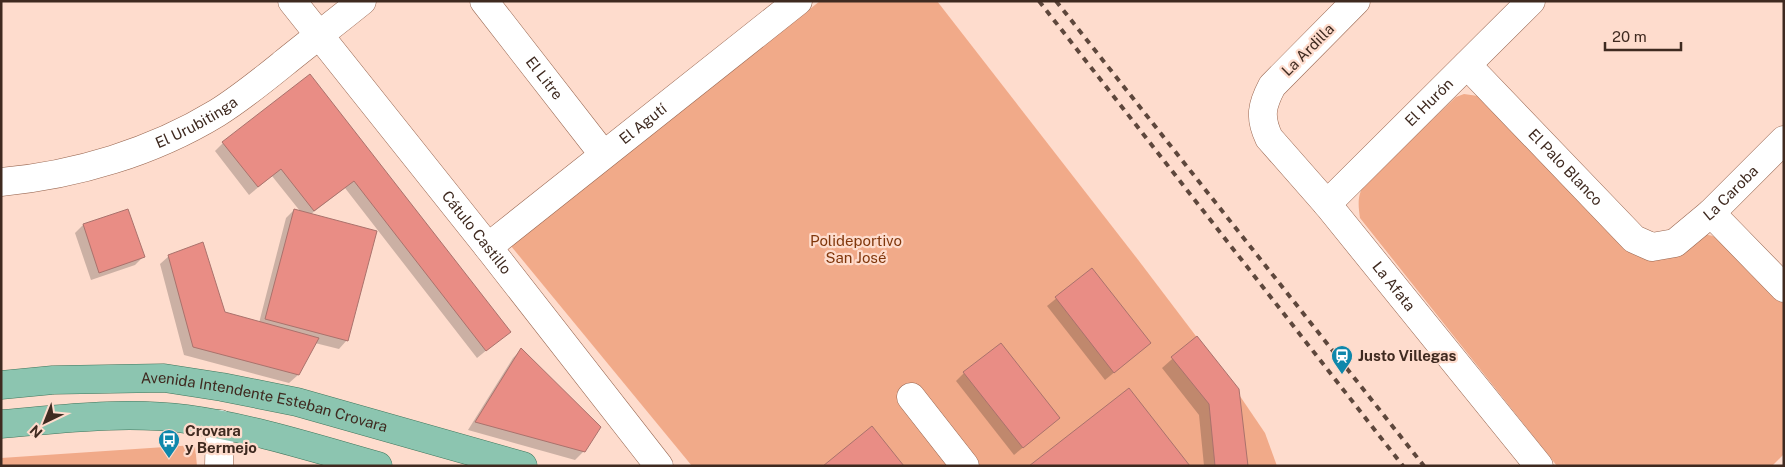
<svg xmlns="http://www.w3.org/2000/svg" width="1785" height="467" font-family="'Public Sans',sans-serif">
  <rect width="100%" height="100%" fill="#fedccd"/>
  <g fill="#f1aa89">
    <path d="M 820,1 L 937,1 L 1139,261 L 1227,377 L 1265,433 L 1277,466 L 692,466 L 511,246 Z"/>
    <path d="M 1464,94 L 1478,96 L 1647,257 C 1666,261 1672,256 1688,244 C 1694,239 1700,234 1708,235 C 1727,236 1769,288 1784,304 L 1784,454 L 1772,466 L 1557,466 L 1360,218 C 1358,204 1357,194 1366,182 L 1456,97 Z"/>
    <path d="M 195,445 L 197,466 L 1,466 L 1,458 Z"/>
  </g>
  <g fill="#0003">
    <path d="M 310,76 L 509,332 L 477,358 L 345,188 L 311,214 L 347,340 L 339,349 L 315,343 L 298,375 L 289,383 L 184,355 L 160,264 L 169,256 L 224,313 L 259,323 L 286,218 L 294,210 L 300,211 L 272,176 L 249,195 L 215,151 L 223,143 Z"/>
    <path d="M 83,225 L 143,257 L 135,265 L 91,280 L 75,233 Z"/>
    <path d="M 1091,270 L 1150,343 L 1105,380 L 1047,306 Z"/>
    <path d="M 1197,337 L 1246,466 L 1204,466 L 1199,415 L 1162,368 Z"/>
    <path d="M 521,350 L 584,451 L 575,460 L 468,430 L 513,358 Z"/>
    <path d="M 964,373 L 1059,418 L 1014,455 L 956,381 Z"/>
  </g>
  <g fill="#e98d85" stroke="#aa726c">
    <path d="M 310,74 L 511,332 L 486,351 L 354,181 L 314,211 L 281,169 L 258,187 L 222,142 Z"/>
    <path d="M 128,209 L 145,257 L 99,273 L 83,224 Z"/>
    <path d="M 294,209 L 377,231 L 348,341 L 265,319 Z"/>
    <path d="M 203,242 L 225,312 L 319,338 L 299,375 L 193,347 L 168,255 Z"/>
    <path d="M 1092,268 L 1151,343 L 1114,373 L 1055,297 Z"/>
    <path d="M 1197,336 L 1239,389 L 1248,466 L 1215,466 L 1209,404 L 1171,357 Z"/>
    <path d="M 1001,343 L 1060,418 L 1023,448 L 963,372 Z"/>
    <path d="M 521,348 L 601,427 L 585,452 L 475,422 Z"/>
    <path d="M 1129,388 L 1190,466 L 1029,466 Z"/>
    <path d="M 872,426 L 904,466 L 823,466 Z"/>
  </g>
  <g fill="none" stroke-linecap="round" stroke-linejoin="round">
    <g stroke="#996751" stroke-width="29">
      <g id="minor">
        <path id="s1" d="M 292,1 L 488,247 L 659,466"/>
        <path id="s2" d="M 484,1 L 603,154"/>
        <path id="s3" d="M 1356,1 L 1272,86 C 1262,105 1259,117 1269,138 L 1327,204 L 1539,466"/>
        <path id="s4" d="M 1467,65 L 1634,239 L 1652,247 L 1675,243 L 1711,213 L 1784,140"/>
        <path id="s5" d="M 1,182 C 76,175 153,152 217,113 C 241,98 263,80 284,63 C 310,42 336,22 362,1"/>
        <path id="s6" d="M 1327,204 L 1531,1"/>
        <path d="M 1711,213 L 1784,288"/>
        <path id="s7" d="M 488,247 L 798,1"/>
        <path d="M 911,397 L 965,466"/>
        <path d="M 219,466 L 220,424"/>
      </g>
    </g>
    <g stroke="#40765c" stroke-width="29">
      <g id="major">
        <path id="s8" d="M 1,385 L 53,380 L 164,378 L 222,387 L 297,402 L 523,466"/>
        <path d="M 1,424 C 62,419 125,411 186,419 C 252,428 314,448 378,466"/>
      </g>
    </g>
    <use href="#minor" stroke="#fff" stroke-width="28"/>
    <use href="#major" stroke="#8cc5b0" stroke-width="28"/>
    <g stroke="#5e473c" stroke-width="4" stroke-dasharray="6 6" stroke-linecap="butt">
      <path d="M 1039,1 L 1403,466"/>
      <path d="M 1056,1 L 1424,466"/>
    </g>
  </g>
  <defs>
    <g id="station-pin" transform="scale(1.125)"><path d="M0 17L-7.5 6A9.5 9.5 0 1 1 7.5 6Z" fill="#0e87ab" stroke="#fedccd"/><path d="M-3-6H3Q5-6 5-4V2Q5 4 3 4L4.5 6H3L1.5 4h-3L-3 6H-4.5L-3 4Q-5 4-5 2V-4Q-5-6-3-6ZM-3.5-4v3h7v-3ZM-3.5 1v1.5H-2V1ZM2 1v1.5H3.5V1Z" fill="#fff"/></g>
    <g id="bus-pin" transform="scale(1.125)"><path d="M0 17L-7.5 6A9.5 9.5 0 1 1 7.5 6Z" fill="#0e87ab" stroke="#fedccd"/><path d="M-5-6H5V4H4V6H2V4H-2V6H-4V4H-5ZM-3.5-4V0h7V-4ZM-3.5 1.2v1.5H-2V1.2ZM2 1.2v1.5H3.5V1.2Z" fill="#fff"/></g>
  </defs>
  <g fill-rule="evenodd">
    <use href="#station-pin" x="1342" y="356"/>
    <use href="#bus-pin" x="169" y="440"/>
  </g>
  <g text-anchor="middle" stroke-width="4.5" stroke-linejoin="round" paint-order="stroke">
    <g font-size="15" fill="#3f2a20" stroke="#fedccd">
      <text transform="translate(1308 50) rotate(-45)" y="5">La Ardilla</text>
      <text dy="5" stroke="none"><textPath href="#s2" startOffset="98">El Litre</textPath></text>
      <text dy="5" stroke="none"><textPath href="#s6" startOffset="144">El Hurón</textPath></text>
      <text dy="5" stroke="none"><textPath href="#s5" startOffset="206">El Urubitinga</textPath></text>
      <text dy="5" stroke="none"><textPath href="#s7" startOffset="198">El Agutí</textPath></text>
      <text dy="5" stroke="none"><textPath href="#s4" startOffset="142">El Palo Blanco</textPath></text>
      <text dy="5" stroke="none"><textPath href="#s4" startOffset="359">La Caroba</textPath></text>
      <text dy="5" stroke="none"><textPath href="#s1" startOffset="296">Cátulo Castillo</textPath></text>
      <text dy="5" stroke="none"><textPath href="#s3" startOffset="368">La Afata</textPath></text>
      <text dy="5" stroke="none"><textPath href="#s8" startOffset="266">Avenida Intendente Esteban Crovara</textPath></text>
    </g>
    <g font-size="15" fill="#81370c" stroke="#fedccd">
      <text x="856" y="246">Polideportivo<tspan x="856" dy="17">San José</tspan></text>
    </g>
    <g font-size="15" font-weight="bold" fill="#3f2a20" stroke="#fedccd" text-anchor="start">
      <text x="1358" y="361">Justo Villegas</text>
      <text x="185" y="436">Crovara<tspan x="185" dy="17">y Bermejo</tspan></text>
    </g>
  </g>
  <rect width="1785" height="467" fill="none" stroke="#3f2a20" stroke-width="5"/>
  <g transform="translate(45 422) rotate(223)" stroke="#fedccd" stroke-width="4" paint-order="stroke">
  <path d="M0-4L9 19L0 12L-9 19Z" fill="#3f2a20"/>
  <text y="-8" font-size="14" font-weight="bold" text-anchor="middle" fill="#3f2a20">N</text>
  </g>
  <path d="M1605 42v8h76v-8" fill="none" stroke="#3f2a20" stroke-width="2.5"/>
  <text x="1612" y="42" font-size="15" fill="#3f2a20" stroke="#fedccd" stroke-width="4" paint-order="stroke">20 m</text>
</svg>
